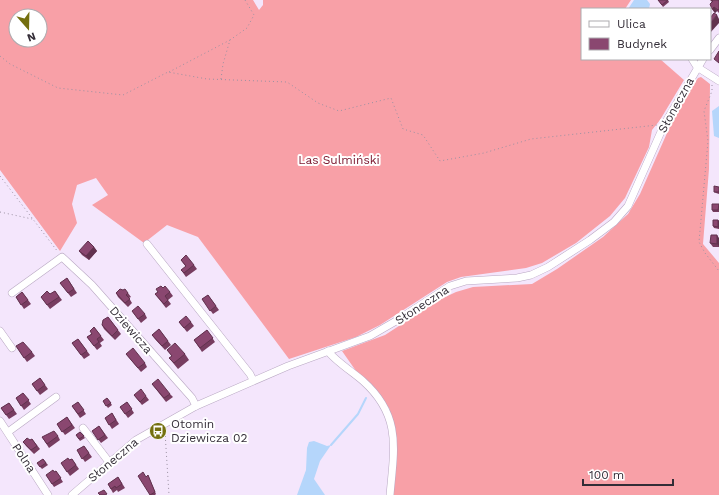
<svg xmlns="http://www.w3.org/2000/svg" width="719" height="495" font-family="'Work Sans',sans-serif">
  <rect width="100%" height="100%" fill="#f4e6fc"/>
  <g fill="#f8a0a7" fill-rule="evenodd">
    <path d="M 0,0 L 253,0 L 259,10 L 263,5 L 263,0 L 631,0 L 625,9 L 582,9 L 582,59 L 660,59 L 684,80 L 660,120 L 652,130 L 649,147 L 625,198 L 610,216 L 576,243 L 542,263 L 526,268 L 461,277 L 447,282 L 380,325 L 356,337 L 289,359 L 198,237 L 167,225 L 144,243 L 92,205 L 108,195 L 96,178 L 77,185 L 72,204 L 77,223 L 60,251 L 0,170 ZM 16,16 L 40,16 L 40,40 L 16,40 Z"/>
    <path d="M 701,77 L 710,84 L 709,169 L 703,244 L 719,263 L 719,495 L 392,495 L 392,418 L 389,408 L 356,371 L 342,351 L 385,335 L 439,300 L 456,292 L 473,287 L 532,284 L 557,269 L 603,237 L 628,214 L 640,194 L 679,106 L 698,78 Z"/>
  </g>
  <g fill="#b5d6fb">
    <path d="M 634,0 L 647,0 L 650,4 L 649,9 L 628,9 Z"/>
    <path d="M 719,106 L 719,138 L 714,136 L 712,111 Z"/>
    <path d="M 314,441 L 327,446 L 331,445 L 320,461 L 314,479 L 325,495 L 297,495 L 306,470 L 307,448 L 309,442 Z"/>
  </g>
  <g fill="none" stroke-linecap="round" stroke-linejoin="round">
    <path stroke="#b5d6fb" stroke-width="2" d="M 331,445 L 358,414 L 366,398"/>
    <g stroke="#b9a8c3" stroke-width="8">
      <g id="minor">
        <path d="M 710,50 L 719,38"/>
        <path d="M 692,59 L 697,67 L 719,81"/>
        <path d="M 147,244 L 250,374 L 253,380"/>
        <path d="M 12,293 L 62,257 L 92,285 L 192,398 L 196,406"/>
        <path d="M 0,331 L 12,348"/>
        <path d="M 328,351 C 334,360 354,373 363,381 C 402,416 394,449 390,495"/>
        <path d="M 0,421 L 48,495"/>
        <path d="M 83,428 L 109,462"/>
        <path d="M 8,432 L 56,397"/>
        <path d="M 72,495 L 136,440 L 196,406 L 288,366 L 370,336 L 396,321 L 450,286 L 466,281 L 517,278 L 531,275 L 548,267 L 590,240 L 614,222 L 628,206 L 664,125 L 703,59"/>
      </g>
    </g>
    <g stroke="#9b91a2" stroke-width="1" stroke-dasharray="1 3" stroke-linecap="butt">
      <path d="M 0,56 L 10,64 L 58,88 L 123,95 L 168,72 L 207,79 L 287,82 L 318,103 L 339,111 L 391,98 L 403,129 L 423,135 L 440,161 L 484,153 L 531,139 L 657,125"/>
      <path d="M 169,72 L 230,40"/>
      <path d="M 221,79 L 223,64 L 230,40 L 247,28 L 254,15 L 245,0"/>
      <path d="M 712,85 L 712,91 L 704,111 L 708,141 L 699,242 L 705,253 L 719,271"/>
      <path d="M 0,176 L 58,252"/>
      <path d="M 0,212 L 32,219"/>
      <path d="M 165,432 L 169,495"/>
    </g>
    <use href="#minor" stroke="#fff" stroke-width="7"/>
  </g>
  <g fill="#773d60">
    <path d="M 658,0 L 668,0 L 669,2 L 663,7 Z"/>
    <path d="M 710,0 L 719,0 L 719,13 L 717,11 L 715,13 L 712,9 L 712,2 Z"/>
    <path d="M 719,187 L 719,194 L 716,193 L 714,192 Z"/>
    <path d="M 719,204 L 719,212 L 713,212 L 712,210 Z"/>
    <path d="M 718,220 L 719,221 L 719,229 L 714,228 L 713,226 Z"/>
    <path d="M 719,238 L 719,247 L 713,247 L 710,243 Z"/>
    <path d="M 94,247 L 97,251 L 89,260 L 82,255 L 79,251 Z"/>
    <path d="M 181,260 L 194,265 L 197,269 L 186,277 L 181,270 L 186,267 Z"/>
    <path d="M 67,278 L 77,293 L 71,297 L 60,283 Z"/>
    <path d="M 163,288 L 170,292 L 173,296 L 168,300 L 171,304 L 166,308 L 155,294 Z"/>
    <path d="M 55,291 L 62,300 L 50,309 L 41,297 L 50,294 Z"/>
    <path d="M 22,292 L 31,304 L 24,309 L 16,297 Z"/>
    <path d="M 116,293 L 128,293 L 131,297 L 129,298 L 132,303 L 128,307 L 118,297 Z"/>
    <path d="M 208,295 L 219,310 L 213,314 L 202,299 Z"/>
    <path d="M 132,311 L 145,314 L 147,318 L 141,323 Z"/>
    <path d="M 108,317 L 121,334 L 115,340 L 104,329 L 102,325 Z"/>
    <path d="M 179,322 L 191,322 L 194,326 L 187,332 Z"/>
    <path d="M 94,327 L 104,340 L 100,343 L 102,346 L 97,350 L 87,337 L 91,334 Z"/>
    <path d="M 159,329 L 171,345 L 165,350 L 155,339 L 152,335 Z"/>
    <path d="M 207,330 L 215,342 L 202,352 L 194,340 Z"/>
    <path d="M 78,339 L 90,355 L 84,359 L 72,343 Z"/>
    <path d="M 16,346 L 32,352 L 35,356 L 27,362 Z"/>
    <path d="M 167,350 L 185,354 L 189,360 L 178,369 L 169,358 L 172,356 Z"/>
    <path d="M 126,354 L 145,363 L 147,367 L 141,372 Z"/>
    <path d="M 40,378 L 48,389 L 40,395 L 32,384 Z"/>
    <path d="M 152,384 L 170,394 L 173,397 L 166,402 Z"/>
    <path d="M 23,393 L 31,404 L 24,410 L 16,398 Z"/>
    <path d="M 134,395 L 146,396 L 149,400 L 142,405 Z"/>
    <path d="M 107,398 L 112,405 L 108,408 L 103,401 Z"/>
    <path d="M 78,402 L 86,414 L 80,418 L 72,406 Z"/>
    <path d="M 127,402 L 134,413 L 128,418 L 120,407 Z"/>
    <path d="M 9,403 L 17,414 L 9,419 L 1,408 Z"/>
    <path d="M 112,413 L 119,424 L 112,429 L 105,418 Z"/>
    <path d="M 67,417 L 75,428 L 65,435 L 57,424 Z"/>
    <path d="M 99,426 L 108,438 L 101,443 L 92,431 Z"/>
    <path d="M 80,432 L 85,438 L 80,441 L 76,435 Z"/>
    <path d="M 58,436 L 60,440 L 49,448 L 42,437 Z"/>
    <path d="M 32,439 L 40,449 L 34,454 L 26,446 L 23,442 L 30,440 Z"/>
    <path d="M 84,446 L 92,457 L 85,462 L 77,450 Z"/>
    <path d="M 43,459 L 48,465 L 42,469 L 37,463 Z"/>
    <path d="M 72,459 L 79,469 L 70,476 L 61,463 L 69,460 Z"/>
    <path d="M 56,471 L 63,482 L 54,487 L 46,475 L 54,472 Z"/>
    <path d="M 148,475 L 156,494 L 155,495 L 150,495 L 146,477 Z"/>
    <path d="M 118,477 L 125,488 L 118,492 L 117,490 L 113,493 L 108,484 Z"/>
  </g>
  <g fill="#61324e">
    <path d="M 714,7 L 717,11 L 715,13 L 712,9 Z"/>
    <path d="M 717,15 L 719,19 L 719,23 L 710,33 L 710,23 Z"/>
    <path d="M 718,220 L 719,221 L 719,229 L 718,227 Z"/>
    <path d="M 717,235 L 719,238 L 719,246 L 717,244 Z"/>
    <path d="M 94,247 L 97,251 L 89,260 L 86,256 Z"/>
  </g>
  <g fill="#8a4770" stroke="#61324e">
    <path d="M 658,0 L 668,0 L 662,5 Z"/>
    <path d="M 711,0 L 719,0 L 719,9 L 718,10 L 714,7 L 712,9 L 710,4 L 713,1 Z"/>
    <path d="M 714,13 L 717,15 L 710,23 L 710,18 Z"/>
    <path d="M 719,51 L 719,63 L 714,59 Z"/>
    <path d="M 714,186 L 719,187 L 719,192 L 714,192 Z"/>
    <path d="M 712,204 L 719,204 L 718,210 L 712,210 Z"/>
    <path d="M 713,220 L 718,220 L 718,227 L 713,226 Z"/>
    <path d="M 711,235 L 717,235 L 717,244 L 710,243 Z"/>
    <path d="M 88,241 L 94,247 L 86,256 L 79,251 Z"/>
    <path d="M 186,255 L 194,265 L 184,273 L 181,270 L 186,266 L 181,260 Z"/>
    <path d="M 67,278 L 74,289 L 68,293 L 60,283 Z"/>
    <path d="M 161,286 L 163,288 L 165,286 L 170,292 L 165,296 L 168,300 L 164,304 L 155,294 L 158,292 L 156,289 Z"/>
    <path d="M 120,289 L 123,290 L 125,289 L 128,293 L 126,295 L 130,299 L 125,303 L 116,293 Z"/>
    <path d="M 47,291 L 50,294 L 55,291 L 59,297 L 47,305 L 41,297 Z"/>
    <path d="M 22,292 L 28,300 L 21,305 L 16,297 Z"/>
    <path d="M 208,295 L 216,306 L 210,311 L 202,299 Z"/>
    <path d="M 138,306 L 145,314 L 138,319 L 132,311 Z"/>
    <path d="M 186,316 L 191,322 L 184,328 L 179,322 Z"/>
    <path d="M 108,317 L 118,330 L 112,336 L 102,325 L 103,320 Z"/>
    <path d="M 94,327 L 101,336 L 97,339 L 99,342 L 94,346 L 87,337 L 92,334 L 90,331 Z"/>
    <path d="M 159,329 L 168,341 L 162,346 L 152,335 Z"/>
    <path d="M 207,330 L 213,338 L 200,348 L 194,340 Z"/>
    <path d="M 78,339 L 87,351 L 81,355 L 72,343 Z"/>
    <path d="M 23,342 L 32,352 L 24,358 L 16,346 Z"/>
    <path d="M 175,343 L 185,354 L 174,363 L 169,358 L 172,356 L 167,350 Z"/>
    <path d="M 133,348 L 145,363 L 138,368 L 126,354 Z"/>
    <path d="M 40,378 L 45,385 L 37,391 L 32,384 Z"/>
    <path d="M 158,379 L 170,394 L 164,398 L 152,384 Z"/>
    <path d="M 141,389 L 146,396 L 140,402 L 134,395 Z"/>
    <path d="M 23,393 L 29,400 L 21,406 L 16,398 Z"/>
    <path d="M 107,398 L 111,403 L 106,406 L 103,401 Z"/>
    <path d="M 78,402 L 84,410 L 78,414 L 72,406 Z"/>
    <path d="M 127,402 L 132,409 L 125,414 L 120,407 Z"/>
    <path d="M 9,403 L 14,410 L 6,415 L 1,408 Z"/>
    <path d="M 112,413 L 116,420 L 109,425 L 105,418 Z"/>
    <path d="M 67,417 L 72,425 L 62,432 L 57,424 Z"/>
    <path d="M 99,426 L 105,435 L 98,440 L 92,431 Z"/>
    <path d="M 54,431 L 58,436 L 47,444 L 42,437 Z"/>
    <path d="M 80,432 L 84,436 L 79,439 L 76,435 Z"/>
    <path d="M 27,438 L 30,440 L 32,439 L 37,446 L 31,450 L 23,442 Z"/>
    <path d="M 84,446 L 89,453 L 82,459 L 77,450 Z"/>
    <path d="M 68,458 L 69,460 L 72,459 L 76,465 L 67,472 L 61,463 Z"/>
    <path d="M 43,459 L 46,463 L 40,467 L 37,463 Z"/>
    <path d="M 53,470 L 54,472 L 56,471 L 61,478 L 52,484 L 46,475 Z"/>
    <path d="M 143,472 L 146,477 L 148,475 L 155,492 L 150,495 L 138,476 Z"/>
    <path d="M 118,477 L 122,484 L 116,488 L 115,486 L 111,489 L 108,484 Z"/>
    <path d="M 104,490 L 107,494 L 105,495 L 100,495 L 98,493 Z"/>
  </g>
  <defs>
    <g id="bus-disc" transform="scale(0.9)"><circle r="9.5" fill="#746f0f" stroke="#fff"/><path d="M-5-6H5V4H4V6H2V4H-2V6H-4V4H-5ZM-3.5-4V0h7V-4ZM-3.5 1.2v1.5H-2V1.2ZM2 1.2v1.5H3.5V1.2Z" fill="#fff"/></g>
  </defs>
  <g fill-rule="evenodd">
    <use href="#bus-disc" x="158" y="431"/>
  </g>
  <g text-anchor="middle" stroke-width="4" stroke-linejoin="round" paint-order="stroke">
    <g font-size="12" fill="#332d37" stroke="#fff">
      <text transform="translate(676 105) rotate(-61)" y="4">Słoneczna</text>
      <text transform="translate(422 305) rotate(-33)" y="4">Słoneczna</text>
      <text transform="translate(131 330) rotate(49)" y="4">Dziewicza</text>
      <text transform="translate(24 458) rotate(57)" y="4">Polna</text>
      <text transform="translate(113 460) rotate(-40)" y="4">Słoneczna</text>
    </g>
    <g font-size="12" fill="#7b162d" stroke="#fff">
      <text x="339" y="164">Las Sulmiński</text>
    </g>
    <g font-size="12" fill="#332d37" stroke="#fff" text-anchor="start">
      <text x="171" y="428">Otomin<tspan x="171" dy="14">Dziewicza 02</tspan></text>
    </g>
  </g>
  <rect x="581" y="8" width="130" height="52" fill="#ffffff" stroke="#adabaf"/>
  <rect x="589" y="21" width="20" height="6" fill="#ffffff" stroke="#adabaf"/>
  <text x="617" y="28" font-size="12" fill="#332d37">Ulica</text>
  <rect x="589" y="38" width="20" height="12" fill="#8a4770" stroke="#adabaf"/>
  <text x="617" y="48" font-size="12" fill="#332d37">Budynek</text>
  <g transform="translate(28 28) rotate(160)"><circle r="19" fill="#ffffff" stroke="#adabaf"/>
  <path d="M0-3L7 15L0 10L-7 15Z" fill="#746f0f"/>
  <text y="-6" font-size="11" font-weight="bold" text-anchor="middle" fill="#332d37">N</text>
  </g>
  <path d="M583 479v6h90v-6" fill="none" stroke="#332d37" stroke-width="2"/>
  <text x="589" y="479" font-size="12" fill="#332d37" stroke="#ffffff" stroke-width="3" paint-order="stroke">100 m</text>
</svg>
